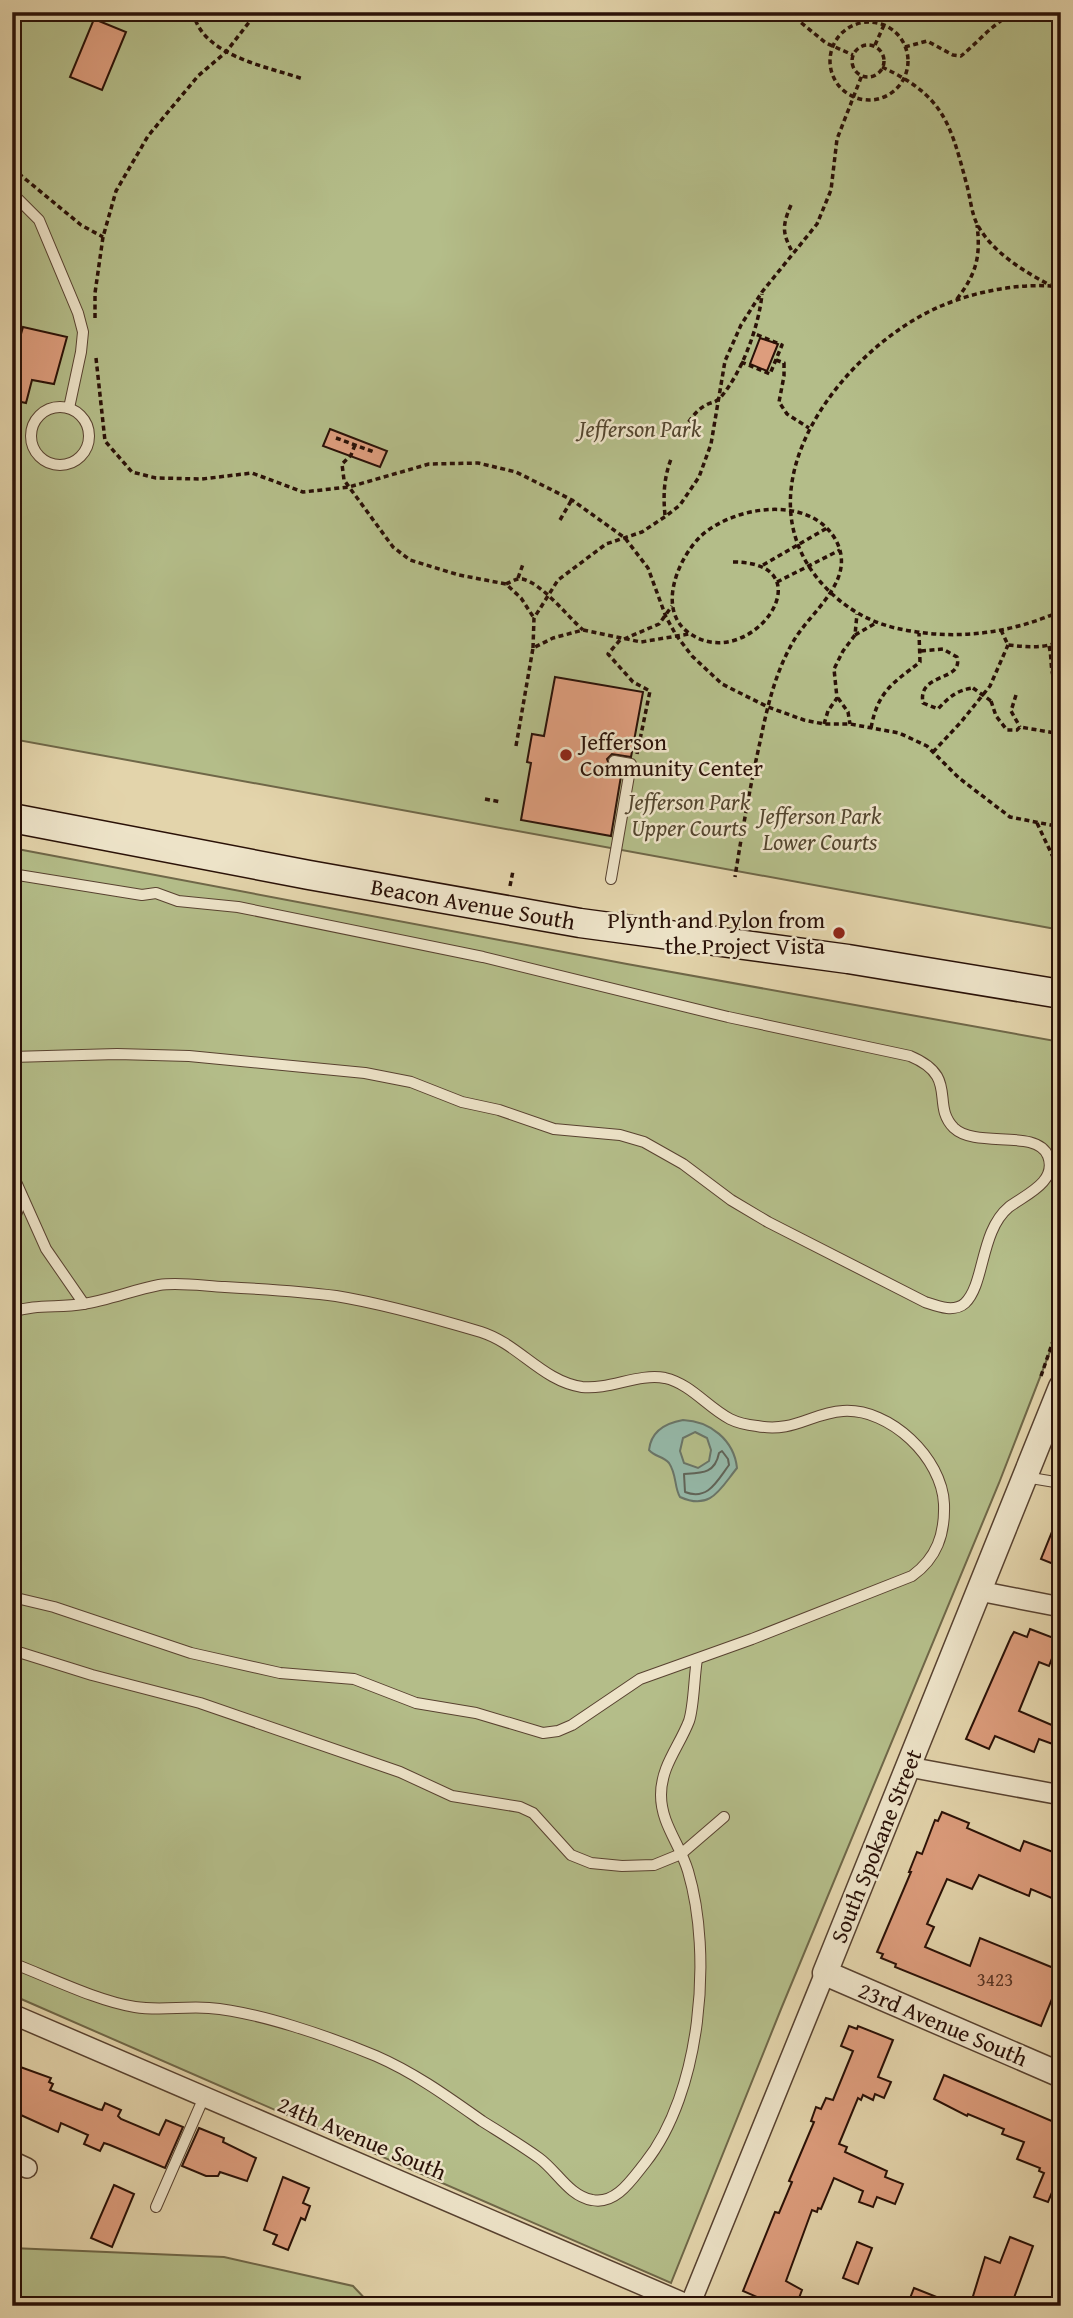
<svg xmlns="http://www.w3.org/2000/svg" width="1073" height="2318" font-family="'Gentium Book Plus',serif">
  <rect width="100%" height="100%" fill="#e3d4ab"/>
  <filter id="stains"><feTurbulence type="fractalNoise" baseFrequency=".00286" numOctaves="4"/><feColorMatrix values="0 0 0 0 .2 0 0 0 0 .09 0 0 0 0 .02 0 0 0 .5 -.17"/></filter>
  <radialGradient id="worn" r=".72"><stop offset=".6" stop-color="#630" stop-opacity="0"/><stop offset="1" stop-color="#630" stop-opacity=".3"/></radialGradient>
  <g fill="#b4bd89" stroke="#6f6748" stroke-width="2">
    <path d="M 12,12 L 1061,12 L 1061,930 L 12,739 Z"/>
    <path d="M 12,848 L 627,964 L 1061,1042 L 1061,1323 L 999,1483 L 781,2009 L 671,2283 L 12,1995 Z"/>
    <path d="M 12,2248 L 224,2257 L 353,2286 L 372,2306 L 12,2306 Z"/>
  </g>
  <path fill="#95b8a8" stroke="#6a7568" stroke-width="2" fill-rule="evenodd" d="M 683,1420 C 710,1421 734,1440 737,1468 C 720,1489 711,1511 680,1497 C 674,1487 677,1475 669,1463 C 663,1456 655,1457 649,1450 C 651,1431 666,1423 683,1420 ZM 695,1432 L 707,1438 L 711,1450 L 709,1461 L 698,1468 L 684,1463 L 680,1451 L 683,1438 Z"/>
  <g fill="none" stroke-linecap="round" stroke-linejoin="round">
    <path stroke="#606458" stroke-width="2" d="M 722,1451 L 728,1459 L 729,1465 C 717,1481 708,1501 685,1492 L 684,1474 C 701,1473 715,1474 719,1453 Z"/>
  </g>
  <g fill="#dd9d7d" stroke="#2a1107" stroke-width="2">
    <path d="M 94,19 L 126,32 L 102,90 L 70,77 Z"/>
    <path d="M 23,327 L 67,337 L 54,384 L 32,380 L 26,403 L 12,400 L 12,366 Z"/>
    <path d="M 760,338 L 778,344 L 767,371 L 750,364 Z"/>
    <path d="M 330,429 L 387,451 L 380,467 L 323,446 Z"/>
    <path d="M 555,677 L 643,692 L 631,757 L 612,754 L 607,759 L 610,767 L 622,770 L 611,836 L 521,820 L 531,763 L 527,762 L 532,734 L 544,736 Z"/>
    <path d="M 1060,1512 L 1061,1512 L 1061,1567 L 1041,1559 Z"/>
    <path d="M 1030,1629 L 1059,1640 L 1049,1666 L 1039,1662 L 1019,1711 L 1061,1729 L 1061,1747 L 1039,1739 L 1034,1752 L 995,1736 L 989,1749 L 966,1739 L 1011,1637 L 1014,1632 L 1027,1637 Z"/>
    <path d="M 942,1812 L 969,1823 L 967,1828 L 1020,1851 L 1024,1841 L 1061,1855 L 1061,1902 L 1031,1889 L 1029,1896 L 979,1875 L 972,1889 L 947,1879 L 927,1924 L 934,1927 L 925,1947 L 970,1966 L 980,1938 L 1061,1971 L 1061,1977 L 1041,2026 L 895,1967 L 896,1964 L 881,1958 L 883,1954 L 877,1952 L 911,1872 L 909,1872 L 917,1852 L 922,1854 L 935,1820 L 938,1821 Z"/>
    <path d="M 849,2026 L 857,2029 L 858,2026 L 893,2040 L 878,2077 L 891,2082 L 884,2098 L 875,2094 L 873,2100 L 863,2095 L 861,2100 L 858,2098 L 839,2144 L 847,2147 L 845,2152 L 887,2171 L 885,2177 L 903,2184 L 895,2204 L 877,2197 L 873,2207 L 859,2202 L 863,2191 L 834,2178 L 821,2209 L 818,2208 L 817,2212 L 812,2210 L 786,2281 L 802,2290 L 796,2306 L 778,2306 L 743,2291 L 775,2212 L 779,2213 L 792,2182 L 789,2181 L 814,2122 L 811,2121 L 816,2107 L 821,2109 L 826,2098 L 833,2100 L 853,2051 L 841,2046 Z"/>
    <path d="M 12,2064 L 51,2078 L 49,2082 L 53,2084 L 50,2090 L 98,2109 L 102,2110 L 105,2103 L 121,2110 L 118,2116 L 121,2119 L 159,2135 L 166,2120 L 183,2127 L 165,2168 L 110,2145 L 104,2143 L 100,2151 L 84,2144 L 88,2135 L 61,2123 L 58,2132 L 12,2111 Z"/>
    <path d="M 944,2075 L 1061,2125 L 1061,2171 L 1048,2202 L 1034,2197 L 1044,2173 L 1039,2171 L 1040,2168 L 1017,2159 L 1024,2142 L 1002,2134 L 1004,2129 L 968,2114 L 967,2116 L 934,2099 Z"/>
    <path d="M 199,2128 L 224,2138 L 223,2142 L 256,2158 L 247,2181 L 220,2172 L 218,2176 L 206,2176 L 182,2166 Z"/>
    <path d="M 283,2177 L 309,2188 L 303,2203 L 310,2206 L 305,2220 L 301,2218 L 288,2250 L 273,2244 L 277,2235 L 264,2230 Z"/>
    <path d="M 114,2185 L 134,2194 L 112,2247 L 91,2238 Z"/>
    <path d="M 1010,2237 L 1033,2246 L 1011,2306 L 970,2306 L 985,2257 L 1000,2263 Z"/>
    <path d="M 857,2242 L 872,2248 L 858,2284 L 843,2278 Z"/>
    <path d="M 914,2288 L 957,2305 L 956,2306 L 907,2306 Z"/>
  </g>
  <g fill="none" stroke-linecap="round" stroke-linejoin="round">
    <g stroke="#584230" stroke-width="12">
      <g id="service">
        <path d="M 12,193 L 39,220 L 78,313 L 83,332 L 81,352 L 69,408"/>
        <circle cx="60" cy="436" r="29"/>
        <path d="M 12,874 L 142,895 L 156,893 L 178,901 L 238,907 L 483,957 L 728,1017 L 910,1056 C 960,1077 930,1104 954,1128 C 976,1149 1037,1128 1048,1156 C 1058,1182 1025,1195 1009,1207 C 980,1231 985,1284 965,1303 C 954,1313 937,1306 925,1302 L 768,1222 L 731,1200 L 683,1164 L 644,1142 L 620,1135 L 554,1129 L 499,1110 L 462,1102 L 411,1082 L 365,1073 L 189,1056 L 117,1054 L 12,1057"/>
        <path d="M 611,879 L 631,764 L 614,761"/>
        <path d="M 12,1173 L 46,1249 L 84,1304"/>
        <path d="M 12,1226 L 22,1198"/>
        <path d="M 12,1312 C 35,1304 59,1308 83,1304 C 109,1300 133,1290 159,1285 C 179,1282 204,1286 225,1287 C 262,1289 299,1291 336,1296 C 385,1304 434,1318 481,1332 C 519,1344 542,1381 582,1387 C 610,1390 638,1373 665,1378 C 691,1384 707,1407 730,1419 C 738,1423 748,1425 757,1426 C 794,1433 811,1413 843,1411 C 890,1408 942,1458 944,1504 C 945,1534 937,1558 912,1576 L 752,1639 L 640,1679 L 572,1725 L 558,1731 L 543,1733 L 476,1713 L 416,1703 L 354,1679 L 280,1673 L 191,1653 L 54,1607 L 12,1597"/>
        <path d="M 1025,1477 L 1061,1483"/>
        <path d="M 12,1650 L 92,1675 L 200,1703 L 400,1772 L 452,1796 L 520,1807 L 533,1813 L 571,1855 L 591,1863 L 622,1866 L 654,1865 L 681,1854 L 724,1817"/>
        <path d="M 12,1963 C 49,1977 97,2001 135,2007 C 160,2011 184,2006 209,2008 C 259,2012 330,2037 376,2056 C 415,2073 448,2097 482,2121 C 501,2133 521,2145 539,2158 C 557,2171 569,2196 592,2200 C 616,2205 632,2179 645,2163 C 701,2093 713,1955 688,1871 C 680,1844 661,1824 661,1795 C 661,1766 679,1747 689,1721 C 694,1706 694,1677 697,1659"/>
        <path d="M 156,2207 L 204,2097"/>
      </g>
    </g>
    <g stroke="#584230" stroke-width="22">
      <g id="minor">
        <path d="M 979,1591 L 1061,1607"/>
        <path d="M 909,1767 L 1061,1795"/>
        <path d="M 12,2014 L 691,2306"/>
        <path d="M 12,2161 L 27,2168"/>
        <path d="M 690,2305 L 825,1973"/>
      </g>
    </g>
    <g stroke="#584230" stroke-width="27">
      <path id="tertiary" d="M 1061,1387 L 825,1973 L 1061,2075"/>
    </g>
    <g stroke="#2a1107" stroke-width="31">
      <path id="secondary" d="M 12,818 L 309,875 L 580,923 L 848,959 L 1061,994"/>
    </g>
    <g stroke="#2a1107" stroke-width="3.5" stroke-dasharray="5 3.5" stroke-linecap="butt">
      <path d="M 193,12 C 202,56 266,66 303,79"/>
      <path d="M 788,12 L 826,43 L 853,55"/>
      <circle cx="869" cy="61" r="39"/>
      <path d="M 875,45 L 884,25"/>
      <circle cx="868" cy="61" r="16"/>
      <path d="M 905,47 L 927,41 L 953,55 L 961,56 C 980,41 997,17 1021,12"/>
      <path d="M 882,67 C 942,95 950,121 966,182 C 970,195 971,212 977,224 C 992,252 1023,271 1050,285"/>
      <path d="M 12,168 L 81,225 L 103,237"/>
      <path d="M 791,205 C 782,226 782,233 793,253"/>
      <path d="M 1061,287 C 1023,282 976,291 941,306 C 843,348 731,491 827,589 C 851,613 877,626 911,631 C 962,640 1014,632 1061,611"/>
      <path d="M 957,299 C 976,274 981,257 977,225"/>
      <path d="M 95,318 L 95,293 L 103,237 L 116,191 L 148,136 L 198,76 L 226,52 L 257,12"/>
      <path d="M 96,358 L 105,441 L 132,472 L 156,478 L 202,479 L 252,473 L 303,492 L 349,487 L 429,464 L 478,463 L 516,472 L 572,500 L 625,538 L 648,568 L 666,617 L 676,635 L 692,656 L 722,684 L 768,707 L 804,720 L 824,724 L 850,724 L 899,733 L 927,746 L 959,778 L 1010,817 L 1061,827"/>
      <path d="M 776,360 L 784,363 L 784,376 L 779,402 L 787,414 L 809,428"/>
      <path d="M 741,362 L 770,374 L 782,345 L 753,333"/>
      <path d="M 684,429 C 690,420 696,410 706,405 C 711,402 715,403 720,398 C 742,373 759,326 762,294"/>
      <path d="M 336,438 L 374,452"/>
      <path d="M 355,445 L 351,455 L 342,464 L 344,480 L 393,547 L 410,560 L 459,575 L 506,584 L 521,598 L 534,618"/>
      <path d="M 665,515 C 663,495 664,478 671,459"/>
      <path d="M 560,520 L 571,501"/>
      <path d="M 733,562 C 830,562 750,676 689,633 C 656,610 678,558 701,536 C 734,506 807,495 834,537 C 860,579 811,610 793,642 C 775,673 767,708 760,742 C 750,787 742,832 735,877"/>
      <path d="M 763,565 L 827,528"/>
      <path d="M 518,578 L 523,564"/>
      <path d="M 777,582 L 840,550"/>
      <path d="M 506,584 C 511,582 516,578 522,579 C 542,583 567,616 583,630"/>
      <path d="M 1001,630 L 1008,645 C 1027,647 1043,649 1061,641"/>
      <path d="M 855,635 L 876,623"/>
      <path d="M 624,639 L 659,624 L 672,606"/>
      <path d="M 620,640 L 608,654 L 633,682 L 650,691 L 637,754"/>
      <path d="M 1049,646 C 1053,661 1048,677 1061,688"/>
      <path d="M 533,648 L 534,618 L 558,580 L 606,544 L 642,532 L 666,516 L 680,505 L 699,477 L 711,444 L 725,361 L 741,325 L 762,292 L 817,224 L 831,190 L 837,139 L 862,75"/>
      <path d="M 921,651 L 943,649 L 957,657 C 964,682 917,672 923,703 L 938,709 C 949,697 957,690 973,688"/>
      <path d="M 1016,695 L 1011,711 L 1020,727"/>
      <path d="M 838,698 L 848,712 L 850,724"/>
      <path d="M 1059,699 L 1061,698"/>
      <path d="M 991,701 L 996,716 L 1007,730 L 1017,730 L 1020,727 L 1061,734"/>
      <path d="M 1053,718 L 1057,734"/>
      <path d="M 824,724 L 828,711 L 837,698 L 834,669 L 843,651 L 855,635 L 857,614"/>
      <path d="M 871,728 C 878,691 892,684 920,662 L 919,633"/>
      <path d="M 516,746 L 533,648 L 553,638 L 583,630 L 641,642 L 689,634"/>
      <path d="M 933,752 L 961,722 L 990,686 L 1008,645"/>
      <path d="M 485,799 L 501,802"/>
      <path d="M 1037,823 L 1061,874"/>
      <path d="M 510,886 L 513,871"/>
      <path d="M 1041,1376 L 1061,1318"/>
    </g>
    <use href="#service" stroke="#ede3c8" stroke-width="10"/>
    <use href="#minor" stroke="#ede3c8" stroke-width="19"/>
    <use href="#tertiary" stroke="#ede3c8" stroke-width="24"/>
    <use href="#secondary" stroke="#ede3c8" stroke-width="28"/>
    <path stroke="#2a1107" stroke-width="3.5" stroke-dasharray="5 3.5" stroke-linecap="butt" d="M 973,688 L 991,701"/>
  </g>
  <g fill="#8f2418" stroke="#ede3c8" stroke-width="2.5">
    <circle cx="566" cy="755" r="7"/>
    <circle cx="839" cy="933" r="7"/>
  </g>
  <g text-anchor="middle" stroke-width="5" stroke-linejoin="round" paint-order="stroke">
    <g font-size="19" fill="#573424">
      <text x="995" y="1986">3423</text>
    </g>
    <g font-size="23" font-style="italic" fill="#53452e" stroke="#ede3c8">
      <text x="640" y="437">Jefferson Park</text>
      <text x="689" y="810">Jefferson Park<tspan x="689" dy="26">Upper Courts</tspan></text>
      <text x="820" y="824">Jefferson Park<tspan x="820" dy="26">Lower Courts</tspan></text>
    </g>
    <g font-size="23" fill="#2a1107" stroke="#ede3c8" text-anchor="start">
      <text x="580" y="750">Jefferson<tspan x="580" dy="26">Community Center</tspan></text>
      <text x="825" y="928" text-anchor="end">Plynth and Pylon from<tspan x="825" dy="26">the Project Vista</tspan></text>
    </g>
    <g font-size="23" fill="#2a1107" stroke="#ede3c8">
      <text transform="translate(473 904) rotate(10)" y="8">Beacon Avenue South</text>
      <text transform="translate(876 1846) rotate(-68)" y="8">South Spokane Street</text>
      <text transform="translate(943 2024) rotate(23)" y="8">23rd Avenue South</text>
      <text transform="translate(362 2138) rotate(23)" y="8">24th Avenue South</text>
    </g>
  </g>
  <rect width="1073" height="2318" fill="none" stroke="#e3d4ab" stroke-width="42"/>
  <rect x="14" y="14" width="1045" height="2290" fill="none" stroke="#2a1107" stroke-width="3.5"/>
  <rect x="21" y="21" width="1031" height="2276" fill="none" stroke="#2a1107" stroke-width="2"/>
  <rect width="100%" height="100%" filter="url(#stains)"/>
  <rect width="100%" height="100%" fill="url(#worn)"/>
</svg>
